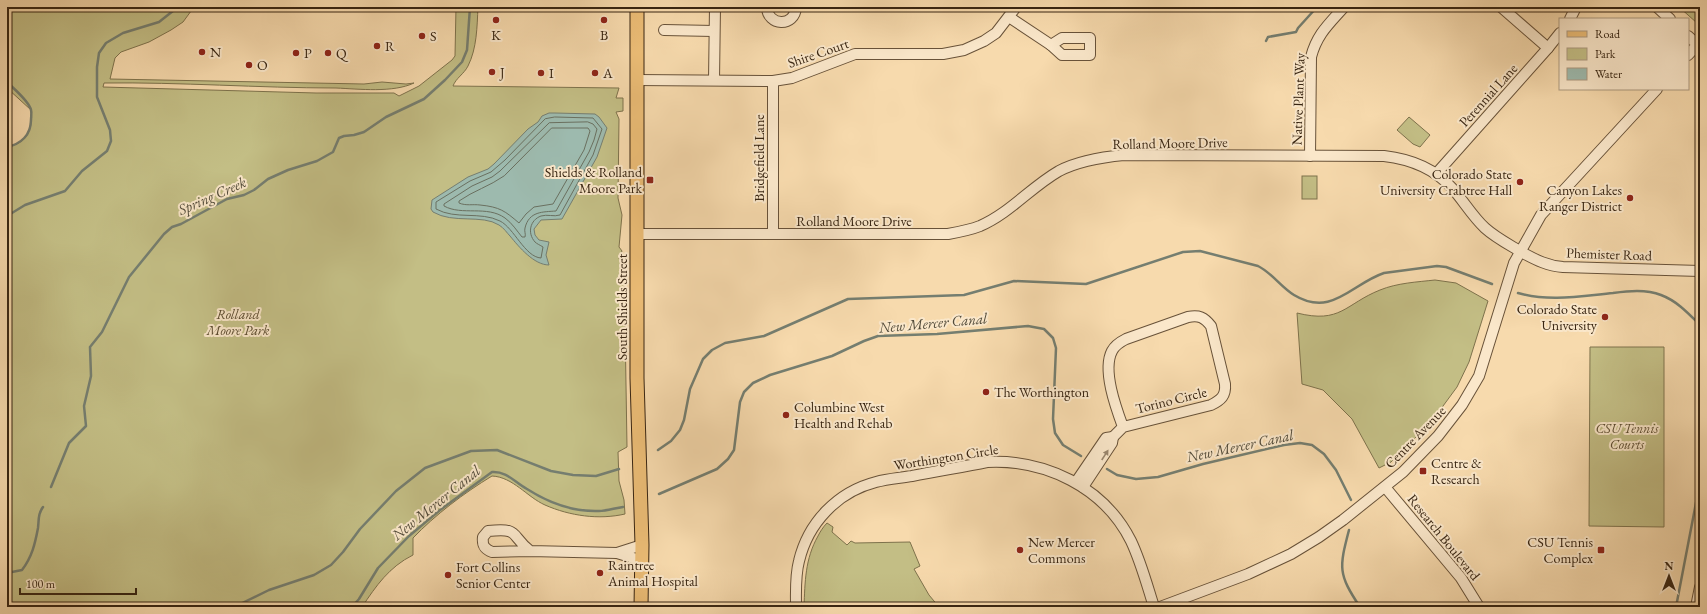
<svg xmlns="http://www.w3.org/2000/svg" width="1707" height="614" font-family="'EB Garamond',serif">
  <rect width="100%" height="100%" fill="#f7daad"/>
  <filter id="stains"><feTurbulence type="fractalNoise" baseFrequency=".005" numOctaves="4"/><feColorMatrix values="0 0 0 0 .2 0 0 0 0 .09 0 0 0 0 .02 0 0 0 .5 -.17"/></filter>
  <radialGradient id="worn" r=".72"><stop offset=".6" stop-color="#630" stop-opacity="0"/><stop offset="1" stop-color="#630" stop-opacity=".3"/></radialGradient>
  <g fill="#c3be85" stroke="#7e724c">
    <path d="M 7,7 L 194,7 L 183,22 L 171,30 L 149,42 L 121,52 L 115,58 L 110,79 L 364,84 L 382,82 L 406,84 L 414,83 C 393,93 359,89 336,88 C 258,88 181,82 104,83 L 103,87 L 316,93 L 394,93 L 399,96 L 419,86 L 452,60 L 455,56 L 456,7 L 478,7 C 477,27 477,48 468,66 C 464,74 456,78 453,86 L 619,88 L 616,98 L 623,98 L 623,111 L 616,112 L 619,119 L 618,198 L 622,215 L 619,247 L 622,251 L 619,259 L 624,261 L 627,447 L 618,452 L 619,481 L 624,500 L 625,514 C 599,520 570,516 545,505 C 527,497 513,477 492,476 C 464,493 435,515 413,538 L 413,555 C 389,567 376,586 362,607 L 7,607 L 7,147 C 29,142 31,131 31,110 L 7,88 Z"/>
    <path d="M 1679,7 L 1700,7 L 1700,23 L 1697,23 Z"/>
    <path d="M 1409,117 L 1430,135 L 1420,147 L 1413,144 L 1397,130 Z"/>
    <rect x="1302" y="176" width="15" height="23"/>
    <path d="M 1435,280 L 1456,283 L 1488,301 L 1469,362 L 1457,387 L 1432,421 L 1391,462 L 1379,468 L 1352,419 L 1323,390 L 1302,384 L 1297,313 C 1341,324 1345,304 1380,290 C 1397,283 1417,282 1435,280 Z"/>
    <path d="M 1590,347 L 1664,347 L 1664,527 L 1589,526 Z"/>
    <path d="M 827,523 L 833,527 L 832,532 L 847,545 L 851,541 L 855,543 L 910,542 L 920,566 L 914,569 L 929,595 L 939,607 L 804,607 C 805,582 805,559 818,536 C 820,532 823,527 827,523 Z"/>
  </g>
  <path fill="#9dbaae" stroke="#757e70" d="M 555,113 L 595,114 L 599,117 L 607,128 L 597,157 L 562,219 L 541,220 L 534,229 L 535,235 L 539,240 L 549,242 L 546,255 L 549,265 C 534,265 519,247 510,236 C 507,233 504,228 499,225 C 482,214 453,224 433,212 L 431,209 L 432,200 L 468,177 L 488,169 L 494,164 L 528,129 L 538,122 L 542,116 L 549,113 Z"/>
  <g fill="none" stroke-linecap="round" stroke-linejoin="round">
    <g stroke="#6a7060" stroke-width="1">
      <path d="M 555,117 L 593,118 L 602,129 L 593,155 L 560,215 C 554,217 547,214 541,216 C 530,220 527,233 535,242 C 537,244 540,245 543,247 L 541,258 C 525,257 514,228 500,221 C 480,211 456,220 436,209 L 436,202 L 470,181 L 491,172 L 505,160 L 545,119 Z"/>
      <path d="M 588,122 L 593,124 L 597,129 L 594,140 L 589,152 L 556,211 C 543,212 529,211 525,228 C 524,231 526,234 525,237 L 522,237 C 517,231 512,223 505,218 C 487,205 462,216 444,206 L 444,204 L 472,186 L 492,177 L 500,171 L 549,123 Z"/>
      <path d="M 552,128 L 588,128 L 590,131 L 584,150 L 553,204 L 534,207 L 526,214 L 519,223 C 505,211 500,207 480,205 C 473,204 466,206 459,203 L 459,201 C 473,191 490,186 504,176 Z"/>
    </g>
    <g stroke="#757e70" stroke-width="2.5">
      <path d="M 1266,41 L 1268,37 L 1296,32 L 1298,28 L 1317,7"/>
      <path d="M 7,82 C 14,89 29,101 31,110 C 32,113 31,117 31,120 C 31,135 21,144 7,147"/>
      <path d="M 7,216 L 25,205 L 65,191 L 82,171 L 107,151 L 111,141 L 110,130 L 97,97 L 97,67 L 99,53 L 106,43 L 123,33 L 159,22 L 178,7"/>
      <path d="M 1518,293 C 1549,302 1581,296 1613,293 C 1628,291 1646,289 1661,295 C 1677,301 1688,313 1700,325"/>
      <path d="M 658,450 L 671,441 L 680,430 L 684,420 L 690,389 L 703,359 L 712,350 L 725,343 L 764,336 L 848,299 L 964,295 L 1014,281 L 1086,284 L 1183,252 L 1200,251 L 1258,266 C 1272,273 1281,287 1294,295 C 1332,318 1351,284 1384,273 L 1437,266 L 1446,267 L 1492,284"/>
      <path d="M 1107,469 L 1117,475 L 1136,479 L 1158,477 L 1203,464 L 1284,445 L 1300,443 L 1312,445 L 1324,454 L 1336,470 L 1351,500"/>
      <path d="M 51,487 L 69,443 L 86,426 L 84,406 L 91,376 L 90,347 L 102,332 L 129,277 L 164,234 L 172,227 L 181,224 L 227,199 L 244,195 L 254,190 L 268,179 L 288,170 L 317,161 L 333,152 L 339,138 L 344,136 L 354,135 L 364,132 L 386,117 L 424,99 L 445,80 L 462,62 L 467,50 L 470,7"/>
      <path d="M 659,494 L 717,469 L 728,459 L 734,450 L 740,402 L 744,392 L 753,383 L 770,375 L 832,356 L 864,341 L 878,336 L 937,334 L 1028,326 L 1044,329 L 1053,338 L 1056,348 L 1053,419 L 1055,433 L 1063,445 L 1081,456"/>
      <path d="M 1349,530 C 1339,568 1338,574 1360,607"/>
      <path d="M 7,573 L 22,570 C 32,557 35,544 38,528 C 39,519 38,514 43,507"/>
      <path d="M 234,607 L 269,590 L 314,575 L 331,565 L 343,552 L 360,529 L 396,491 L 425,468 L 471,451 L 497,450 L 551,471 L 573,475 L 596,476 L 619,469"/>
      <path d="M 352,607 L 359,599 L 378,568 L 409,536 L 440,510 L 492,472 C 507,471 514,482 527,489 C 549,503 572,512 599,511 C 607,511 615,508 623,507"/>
      <path d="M 1676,607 L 1700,482"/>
    </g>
    <g stroke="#685239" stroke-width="12">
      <g id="minor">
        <path d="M 767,7 C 767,26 795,28 796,7"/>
        <path d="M 1501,7 L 1548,48"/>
        <path d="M 1657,7 L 1670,19"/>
        <path d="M 1009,17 L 1051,45"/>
        <path d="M 1570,19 L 1576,7"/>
        <path d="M 664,30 L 714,31"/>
        <path d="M 1688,36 L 1698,45"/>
        <path d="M 1062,38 L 1090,38 L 1090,55 L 1062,55 L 1051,45 Z"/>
        <path d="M 1688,55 L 1700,42"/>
        <path d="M 636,80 L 773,81 L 792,78 L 855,54 L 943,54 L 964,50 L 984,41 L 996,33 L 1016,7"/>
        <path d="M 714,80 L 715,7"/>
        <path d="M 773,81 L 773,234"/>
        <path d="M 1310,156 L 1311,57 C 1317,34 1329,24 1344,7"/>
        <path d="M 1436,174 L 1548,48 L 1560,33"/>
        <path d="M 638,234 L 948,234 C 959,232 970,230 980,226 C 1010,213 1031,187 1059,171 C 1078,161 1103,157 1124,155 L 1384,156 C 1410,159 1434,168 1452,188 C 1463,200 1472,216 1485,228 C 1496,238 1510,245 1523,253 C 1536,260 1548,266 1563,267 L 1700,271"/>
        <path d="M 1113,437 L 1123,427 L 1211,405 C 1221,400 1226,396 1225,384 L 1211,326 C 1204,317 1199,315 1188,317 L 1126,339 C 1120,342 1115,345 1112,351 C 1102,370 1116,408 1123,427"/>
        <path d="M 1076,482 L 1106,438 L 1113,437 L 1112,443 L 1083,487"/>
        <path d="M 1385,487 L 1461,578 L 1479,607"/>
        <path d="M 530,551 L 492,552 C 484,549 482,545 483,537 L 488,531 C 521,528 509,534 530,551 L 617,553 L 643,561"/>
        <path d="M 617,553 L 642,545"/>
        <path d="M 796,607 C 796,592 795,576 799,561 C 808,523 837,492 876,482 C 887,479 900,478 912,476 C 937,471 962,467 987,462 C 1045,459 1104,487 1131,541 C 1141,562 1147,585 1154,607"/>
        <path d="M 1160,607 L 1248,574 L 1291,554 L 1319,537 L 1343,520 L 1403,472 L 1438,436 L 1462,405 L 1479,376 L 1514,263 L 1541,215 L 1657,89"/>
        <path d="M 1696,607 L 1700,587"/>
      </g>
    </g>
    <g stroke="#382512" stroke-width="15">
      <path id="major" d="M 637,7 L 637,378 L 642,545 L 641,607"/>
    </g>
    <use href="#minor" stroke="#fae7ca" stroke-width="10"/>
    <use href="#major" stroke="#ecbd76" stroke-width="13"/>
  </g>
  <defs><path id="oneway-solid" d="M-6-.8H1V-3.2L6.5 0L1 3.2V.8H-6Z"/></defs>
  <use fill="#99866e" href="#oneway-solid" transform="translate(1105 455) rotate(-57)"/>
  <g fill="#8f2418" stroke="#fae7ca" stroke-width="1.5">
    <circle cx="496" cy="20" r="4"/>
    <circle cx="604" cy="20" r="4"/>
    <circle cx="422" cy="36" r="4"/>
    <circle cx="377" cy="46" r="4"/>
    <circle cx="202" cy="52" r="4"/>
    <circle cx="296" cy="53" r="4"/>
    <circle cx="328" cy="53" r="4"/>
    <circle cx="249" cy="65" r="4"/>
    <circle cx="492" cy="72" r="4"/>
    <circle cx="541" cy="73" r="4"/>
    <circle cx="595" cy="73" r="4"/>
    <rect x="646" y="176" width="8" height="8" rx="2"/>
    <circle cx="1520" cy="182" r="4"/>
    <circle cx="1630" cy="198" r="4"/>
    <circle cx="1605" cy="317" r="4"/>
    <circle cx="986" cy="392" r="4"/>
    <circle cx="786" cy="415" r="4"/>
    <rect x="1419" y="467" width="8" height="8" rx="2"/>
    <circle cx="1020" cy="550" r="4"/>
    <rect x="1597" y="546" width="8" height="8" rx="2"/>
    <circle cx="600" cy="573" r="4"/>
    <circle cx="448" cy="575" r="4"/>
  </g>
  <g text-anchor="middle" stroke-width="4" stroke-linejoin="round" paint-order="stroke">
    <g font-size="14" fill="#382512" stroke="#fae7ca" text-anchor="start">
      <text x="496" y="40" text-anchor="middle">K</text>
      <text x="604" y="40" text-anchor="middle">B</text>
      <text x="430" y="41">S</text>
      <text x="385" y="51">R</text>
      <text x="210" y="57">N</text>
      <text x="304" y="58">P</text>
      <text x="336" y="58">Q</text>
      <text x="257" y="70">O</text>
      <text x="500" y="77">J</text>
      <text x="549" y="78">I</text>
      <text x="603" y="78">A</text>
      <text x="642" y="177" text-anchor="end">Shields &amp; Rolland<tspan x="642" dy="16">Moore Park</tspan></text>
      <text x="1512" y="179" text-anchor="end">Colorado State<tspan x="1512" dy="16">University Crabtree Hall</tspan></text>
      <text x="1622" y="195" text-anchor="end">Canyon Lakes<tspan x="1622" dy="16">Ranger District</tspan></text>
      <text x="1597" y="314" text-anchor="end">Colorado State<tspan x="1597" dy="16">University</tspan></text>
      <text x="994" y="397">The Worthington</text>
      <text x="794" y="412">Columbine West<tspan x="794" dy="16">Health and Rehab</tspan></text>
      <text x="1431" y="468">Centre &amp;<tspan x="1431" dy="16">Research</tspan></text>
      <text x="1028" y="547">New Mercer<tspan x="1028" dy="16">Commons</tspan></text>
      <text x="1593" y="547" text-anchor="end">CSU Tennis<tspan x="1593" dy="16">Complex</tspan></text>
      <text x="608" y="570">Raintree<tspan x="608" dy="16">Animal Hospital</tspan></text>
      <text x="456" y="572">Fort Collins<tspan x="456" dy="16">Senior Center</tspan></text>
    </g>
    <g font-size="14" fill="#382512" stroke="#fae7ca">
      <text transform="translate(818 53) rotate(-19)" y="5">Shire Court</text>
      <text transform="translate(1488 95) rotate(-48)" y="5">Perennial Lane</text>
      <text transform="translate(1298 99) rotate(-88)" y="5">Native Plant Way</text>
      <text transform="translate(1170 143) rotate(-1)" y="5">Rolland Moore Drive</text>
      <text transform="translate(759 158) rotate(-90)" y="5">Bridgefield Lane</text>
      <text x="854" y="226">Rolland Moore Drive</text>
      <text transform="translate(1609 254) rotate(2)" y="5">Phemister Road</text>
      <text transform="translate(622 307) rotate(-90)" y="5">South Shields Street</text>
      <text transform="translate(1171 400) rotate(-14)" y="5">Torino Circle</text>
      <text transform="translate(1415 437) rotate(-46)" y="5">Centre Avenue</text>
      <text transform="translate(946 457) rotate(-9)" y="5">Worthington Circle</text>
      <text transform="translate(1444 537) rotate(51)" y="5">Research Boulevard</text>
    </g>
    <g font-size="14" font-style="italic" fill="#5b4b2f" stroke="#fae7ca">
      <text x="238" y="319">Rolland<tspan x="238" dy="16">Moore Park</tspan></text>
      <text x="1627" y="433">CSU Tennis<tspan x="1627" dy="16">Courts</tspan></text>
    </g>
    <g font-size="15" font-style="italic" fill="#514a39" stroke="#fae7ca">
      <text transform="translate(212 196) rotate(-24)" y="5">Spring Creek</text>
      <text transform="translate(933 323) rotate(-5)" y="5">New Mercer Canal</text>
      <text transform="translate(1240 446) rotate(-12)" y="5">New Mercer Canal</text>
      <text transform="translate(436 503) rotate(-39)" y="5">New Mercer Canal</text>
    </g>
  </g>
  <rect width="1707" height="614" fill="none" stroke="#f7daad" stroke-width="24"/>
  <rect x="8" y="8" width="1691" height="598" fill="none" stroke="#382512" stroke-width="2"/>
  <rect x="12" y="12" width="1683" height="590" fill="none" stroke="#382512"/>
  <rect x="1559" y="18" width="130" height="72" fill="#fae7ca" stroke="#ac9980"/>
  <rect x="1567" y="31" width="20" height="6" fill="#ecbd76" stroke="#ac9980"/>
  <text x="1595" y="38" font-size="12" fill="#382512">Road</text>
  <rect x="1567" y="48" width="20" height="12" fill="#c3be85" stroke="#ac9980"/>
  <text x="1595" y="58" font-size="12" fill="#382512">Park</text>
  <rect x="1567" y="68" width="20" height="12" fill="#9dbaae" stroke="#ac9980"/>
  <text x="1595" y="78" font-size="12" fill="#382512">Water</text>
  <g transform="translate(1669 576)" stroke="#fae7ca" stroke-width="3" paint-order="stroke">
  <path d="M0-3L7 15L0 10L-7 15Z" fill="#382512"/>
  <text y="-6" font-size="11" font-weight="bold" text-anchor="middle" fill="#382512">N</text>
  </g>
  <path d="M20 588v6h116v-6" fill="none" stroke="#382512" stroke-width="2"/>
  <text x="26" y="588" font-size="12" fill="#382512" stroke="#fae7ca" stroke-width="3" paint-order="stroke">100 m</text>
  <rect width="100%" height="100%" filter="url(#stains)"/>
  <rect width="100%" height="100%" fill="url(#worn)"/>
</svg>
